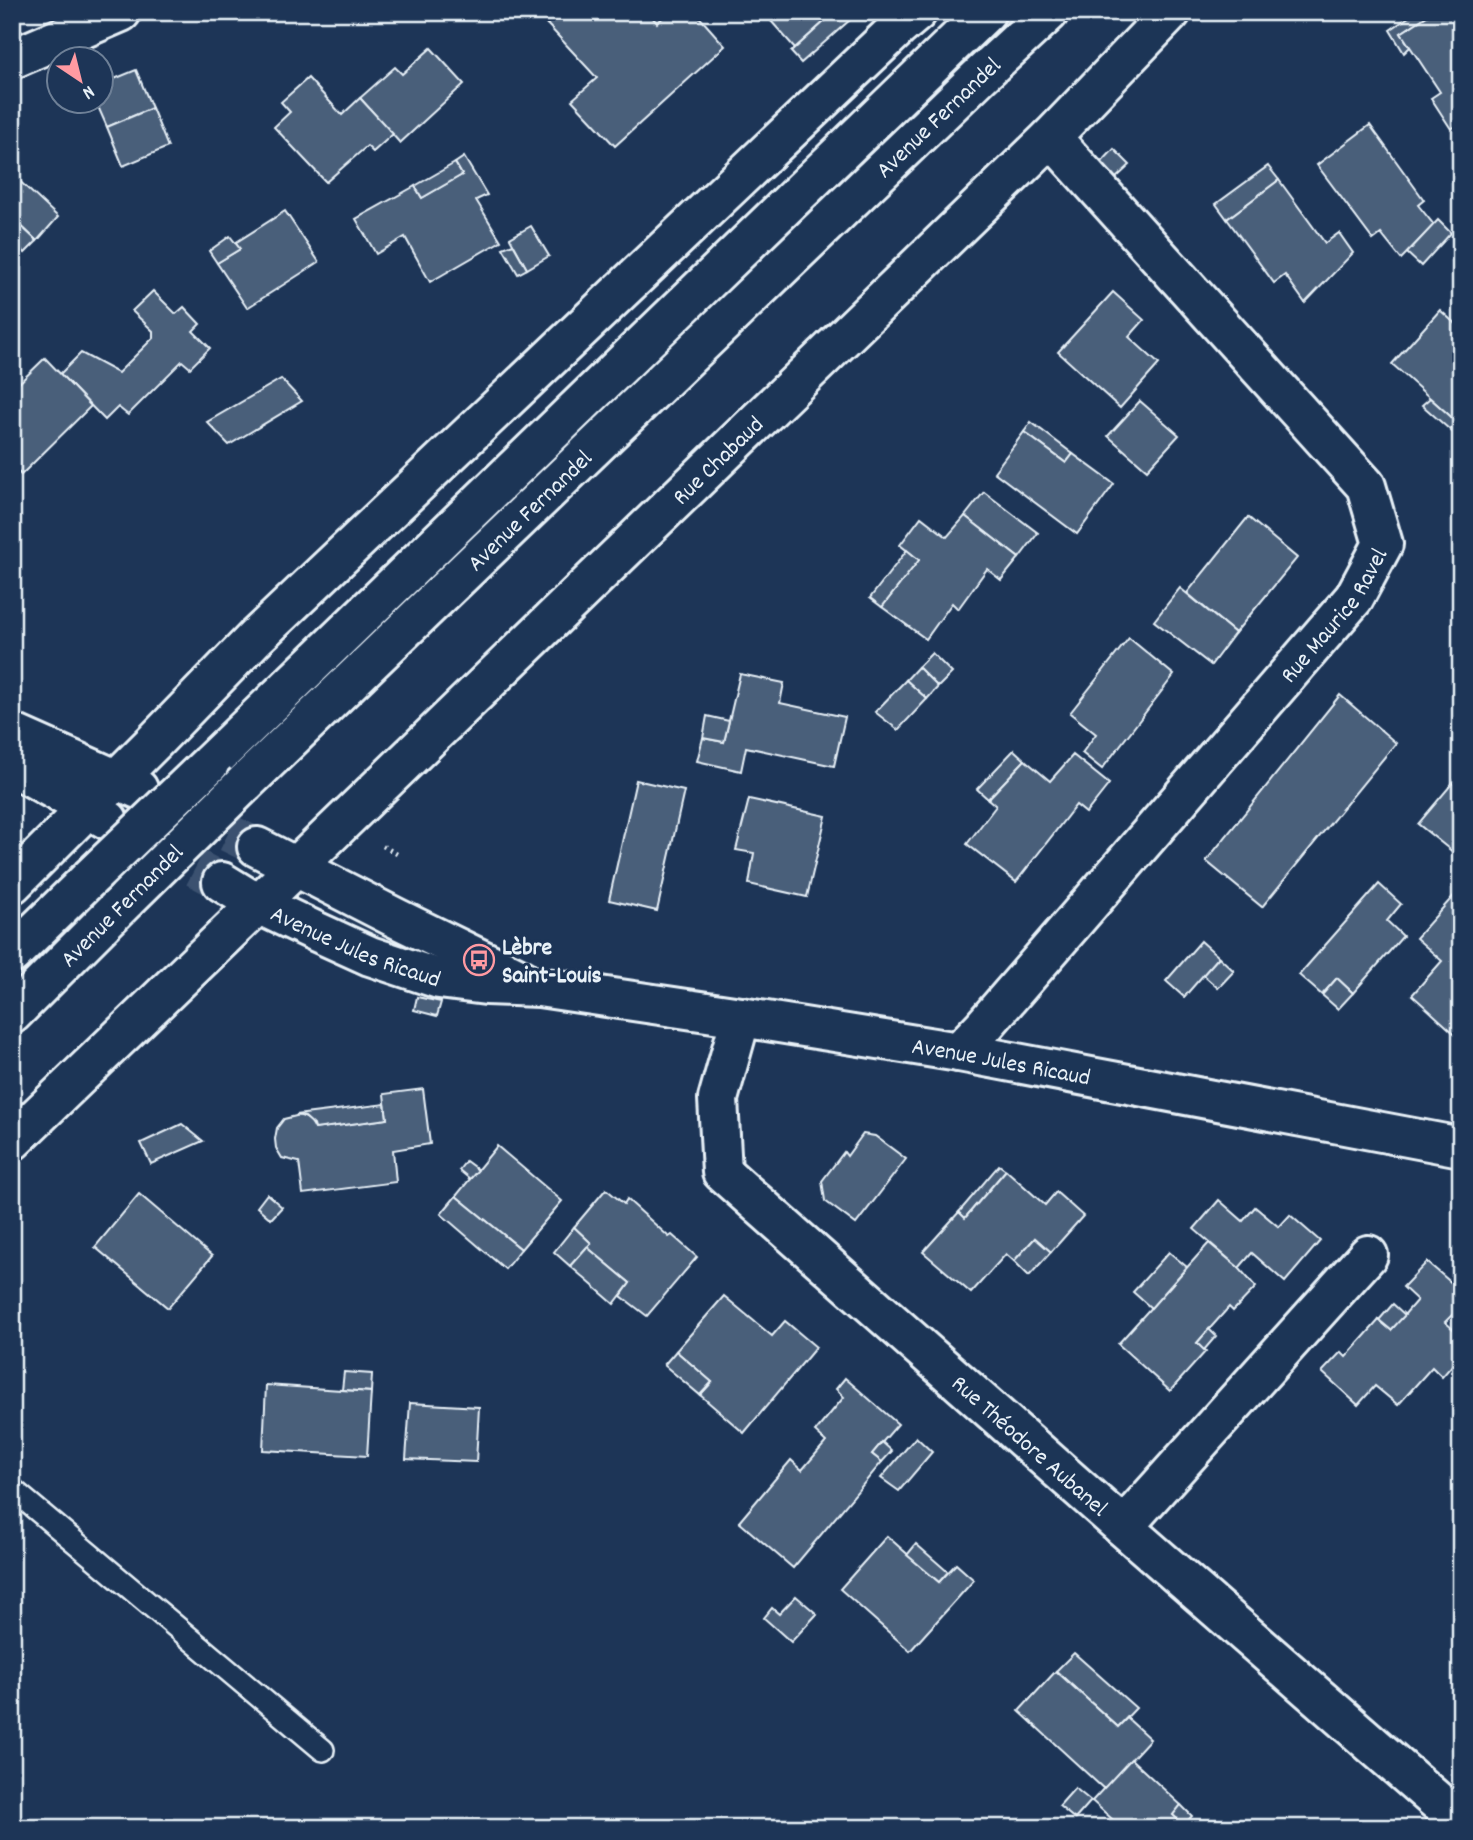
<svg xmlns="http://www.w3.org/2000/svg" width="1473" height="1840" font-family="Dekko,sans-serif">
  <rect width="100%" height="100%" fill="#1d3557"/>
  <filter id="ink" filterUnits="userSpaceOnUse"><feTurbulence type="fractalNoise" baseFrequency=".0143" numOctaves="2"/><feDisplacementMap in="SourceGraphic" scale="14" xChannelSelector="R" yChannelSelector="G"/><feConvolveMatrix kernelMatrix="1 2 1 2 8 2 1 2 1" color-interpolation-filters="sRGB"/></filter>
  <g filter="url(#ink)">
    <g fill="#495e7a" stroke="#e8f1f8" stroke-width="2">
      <path d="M 536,12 L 561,12 L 547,24 Z"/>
      <path d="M 561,12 L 648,12 L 657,23 L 669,12 L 695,12 L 725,46 L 615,146 L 572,100 L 597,78 L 547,24 Z"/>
      <path d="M 763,12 L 835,12 L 795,48 Z"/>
      <path d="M 835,12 L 859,12 L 801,63 L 791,52 Z"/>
      <path d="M 1416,12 L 1433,12 L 1401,33 L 1410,47 L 1404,53 L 1390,30 Z"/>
      <path d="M 1433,12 L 1461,12 L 1461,123 L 1451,129 L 1431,98 L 1440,92 L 1401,33 Z"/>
      <path d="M 431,48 L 464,84 L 400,143 L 360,98 L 395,67 L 402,74 Z"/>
      <path d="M 136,70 L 152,108 L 107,127 L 96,102 L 102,102 L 102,84 Z"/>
      <path d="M 308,78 L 342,115 L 360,98 L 393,134 L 373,152 L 367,146 L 326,182 L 274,127 L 290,112 L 281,102 Z"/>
      <path d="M 152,108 L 168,147 L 123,166 L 107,127 Z"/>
      <path d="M 1370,125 L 1424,200 L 1418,205 L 1434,225 L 1401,259 L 1381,234 L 1373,240 L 1317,165 Z"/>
      <path d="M 1114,149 L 1130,165 L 1114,180 L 1098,166 Z"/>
      <path d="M 464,157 L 487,195 L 476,200 L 501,241 L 430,282 L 405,237 L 376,254 L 356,219 L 415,186 L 422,198 L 462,175 L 455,163 Z"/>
      <path d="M 455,163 L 462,175 L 422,198 L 415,186 Z"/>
      <path d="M 1268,166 L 1279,180 L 1227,219 L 1216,204 Z"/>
      <path d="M 12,174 L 58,217 L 37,241 L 12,217 Z"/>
      <path d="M 1279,180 L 1325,243 L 1339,233 L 1353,253 L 1305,303 L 1285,275 L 1274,283 L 1227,219 Z"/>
      <path d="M 285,211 L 319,262 L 247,308 L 217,263 L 240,249 L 235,243 Z"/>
      <path d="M 1438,220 L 1451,233 L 1421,266 L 1407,253 Z"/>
      <path d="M 531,226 L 549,256 L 527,269 L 510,238 Z"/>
      <path d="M 22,227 L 37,241 L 25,253 L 12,241 L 12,237 Z"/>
      <path d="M 230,236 L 240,249 L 217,263 L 209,251 Z"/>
      <path d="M 513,244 L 527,269 L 518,274 L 503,248 Z"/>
      <path d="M 153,291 L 176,314 L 184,307 L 200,324 L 193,331 L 210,348 L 190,368 L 182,361 L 128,415 L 118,407 L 105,420 L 60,374 L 81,353 L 118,373 L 153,338 L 153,331 L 132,311 Z"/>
      <path d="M 1113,292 L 1144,320 L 1129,337 L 1159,364 L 1120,408 L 1058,352 Z"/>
      <path d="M 1440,310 L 1461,329 L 1461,440 L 1450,430 L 1458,423 L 1392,364 Z"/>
      <path d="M 45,358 L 91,406 L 21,475 L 12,465 L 12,390 Z"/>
      <path d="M 281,379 L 302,401 L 229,445 L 207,422 Z"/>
      <path d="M 1430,398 L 1458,423 L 1450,430 L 1422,405 Z"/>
      <path d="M 1140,401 L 1179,435 L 1147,470 L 1108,436 Z"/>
      <path d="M 1031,422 L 1073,454 L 1066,463 L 1024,432 Z"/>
      <path d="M 1024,432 L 1066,463 L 1073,454 L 1114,484 L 1077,534 L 994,472 Z"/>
      <path d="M 984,492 L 1038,533 L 1019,558 L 965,516 Z"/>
      <path d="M 965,516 L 1019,558 L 1001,580 L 987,569 L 958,609 L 952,603 L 926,639 L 882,607 L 919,560 L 900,545 L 921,517 L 947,537 Z"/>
      <path d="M 1248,517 L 1297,558 L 1235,633 L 1187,593 Z"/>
      <path d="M 907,550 L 919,560 L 882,607 L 870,598 Z"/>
      <path d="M 1180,588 L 1235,633 L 1211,665 L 1154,621 Z"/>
      <path d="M 1129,638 L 1174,675 L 1102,769 L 1082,753 L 1096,734 L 1070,713 Z"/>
      <path d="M 932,653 L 952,673 L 938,687 L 918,667 Z"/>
      <path d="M 918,667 L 938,687 L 927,699 L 906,680 Z"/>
      <path d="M 740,674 L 784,683 L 780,703 L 845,717 L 834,766 L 746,747 L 741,771 L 697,761 L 703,738 L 724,742 Z"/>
      <path d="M 906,680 L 927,699 L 898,730 L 875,712 Z"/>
      <path d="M 1340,695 L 1396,743 L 1262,907 L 1206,861 Z"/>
      <path d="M 707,716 L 729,721 L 724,742 L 703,738 Z"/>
      <path d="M 1014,750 L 1025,760 L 988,799 L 977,789 Z"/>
      <path d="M 1073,755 L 1109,784 L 1086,813 L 1076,805 L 1016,882 L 967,844 L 996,806 L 988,799 L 1025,760 L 1050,781 Z"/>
      <path d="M 1461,773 L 1461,855 L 1459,857 L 1418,824 Z"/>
      <path d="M 636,780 L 684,791 L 657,911 L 609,900 Z"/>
      <path d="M 749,799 L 826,816 L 807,897 L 749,884 L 754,853 L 736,850 Z"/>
      <path d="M 1379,884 L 1401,904 L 1387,921 L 1403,936 L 1353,993 L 1337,978 L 1322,995 L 1299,975 Z"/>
      <path d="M 1457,892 L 1461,895 L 1461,1028 L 1455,1034 L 1412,995 L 1442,961 L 1416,938 Z"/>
      <path d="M 1201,941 L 1219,957 L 1184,997 L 1166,981 Z"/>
      <path d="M 1219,957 L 1234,971 L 1218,988 L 1203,975 Z"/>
      <path d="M 1337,978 L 1353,993 L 1338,1009 L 1322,995 Z"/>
      <path d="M 417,997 L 441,1002 L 437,1016 L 414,1010 Z"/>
      <path d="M 423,1089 L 430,1144 L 393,1150 L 396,1182 L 303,1194 L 299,1162 L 282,1158 L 276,1148 L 275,1139 L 277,1128 L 284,1119 L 300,1115 L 310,1120 L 315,1129 L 387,1119 L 384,1094 Z"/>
      <path d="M 385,1104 L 387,1119 L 315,1129 L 314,1125 L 305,1117 L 296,1115 Z"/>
      <path d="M 182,1124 L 203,1141 L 151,1164 L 141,1143 Z"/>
      <path d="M 863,1134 L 875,1136 L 906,1159 L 856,1224 L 825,1201 L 822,1181 L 844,1152 L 847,1156 Z"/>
      <path d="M 497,1146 L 562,1201 L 521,1249 L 456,1196 Z"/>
      <path d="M 466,1161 L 478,1170 L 470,1179 L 459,1170 Z"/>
      <path d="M 999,1165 L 1006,1170 L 965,1218 L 959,1212 Z"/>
      <path d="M 1006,1170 L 1045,1205 L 1056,1192 L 1083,1216 L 1051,1252 L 1035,1238 L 1014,1261 L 1006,1254 L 971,1293 L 923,1252 L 959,1212 L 965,1218 Z"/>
      <path d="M 606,1189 L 624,1204 L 627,1199 L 669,1237 L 672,1235 L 697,1257 L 647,1316 L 621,1296 L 630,1283 L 587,1247 L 591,1243 L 574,1227 Z"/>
      <path d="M 139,1194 L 212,1256 L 168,1308 L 95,1247 Z"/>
      <path d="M 267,1194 L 282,1207 L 271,1219 L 257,1207 Z"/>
      <path d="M 456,1196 L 521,1249 L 505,1269 L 441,1214 Z"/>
      <path d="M 1219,1200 L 1243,1221 L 1255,1207 L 1279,1227 L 1290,1215 L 1320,1241 L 1285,1282 L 1252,1253 L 1239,1268 L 1194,1229 Z"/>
      <path d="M 574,1227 L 591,1243 L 570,1266 L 554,1252 Z"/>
      <path d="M 1035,1238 L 1051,1252 L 1029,1276 L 1014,1261 Z"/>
      <path d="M 1209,1243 L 1239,1268 L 1256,1287 L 1233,1311 L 1229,1307 L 1197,1343 L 1206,1351 L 1170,1391 L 1118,1344 Z"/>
      <path d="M 587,1247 L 630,1283 L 614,1304 L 570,1266 Z"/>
      <path d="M 1169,1252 L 1187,1267 L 1151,1308 L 1133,1292 Z"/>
      <path d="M 1427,1262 L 1461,1291 L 1461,1306 L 1445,1322 L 1461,1336 L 1461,1355 L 1442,1377 L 1432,1367 L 1398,1405 L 1375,1386 L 1358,1405 L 1322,1372 L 1341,1352 L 1346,1357 L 1379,1320 L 1391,1330 L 1417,1300 L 1403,1287 Z"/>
      <path d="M 724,1296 L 772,1336 L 785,1321 L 816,1347 L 744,1433 L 700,1395 L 712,1382 L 676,1351 Z"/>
      <path d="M 1393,1304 L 1405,1315 L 1391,1330 L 1379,1320 Z"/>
      <path d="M 1209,1329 L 1216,1336 L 1204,1350 L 1197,1343 Z"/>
      <path d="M 676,1351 L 712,1382 L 700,1395 L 664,1365 Z"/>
      <path d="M 344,1372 L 372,1374 L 371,1392 L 342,1390 Z"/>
      <path d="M 845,1378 L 898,1424 L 872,1454 L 882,1462 L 793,1568 L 739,1522 L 791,1460 L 802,1470 L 826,1442 L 815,1432 L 844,1397 L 836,1389 Z"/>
      <path d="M 266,1385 L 371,1392 L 367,1456 L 263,1450 Z"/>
      <path d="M 410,1403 L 479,1407 L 476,1462 L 406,1459 Z"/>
      <path d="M 916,1437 L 932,1452 L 899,1491 L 881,1478 Z"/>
      <path d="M 882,1442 L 892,1451 L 882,1462 L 872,1454 Z"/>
      <path d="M 887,1536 L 939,1582 L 956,1564 L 974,1580 L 910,1651 L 840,1589 Z"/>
      <path d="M 916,1544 L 948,1572 L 939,1582 L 907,1555 Z"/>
      <path d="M 796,1596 L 817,1614 L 791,1642 L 764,1618 L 772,1608 L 779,1614 Z"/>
      <path d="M 1074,1653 L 1136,1708 L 1118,1727 L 1056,1671 Z"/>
      <path d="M 1056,1671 L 1118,1727 L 1127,1718 L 1150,1739 L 1104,1789 L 1019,1711 Z"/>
      <path d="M 1131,1759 L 1181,1805 L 1173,1815 L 1187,1828 L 1122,1828 L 1092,1801 Z"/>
      <path d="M 1075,1788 L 1091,1801 L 1075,1819 L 1059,1806 Z"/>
      <path d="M 1181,1805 L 1192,1816 L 1184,1825 L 1173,1815 Z"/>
    </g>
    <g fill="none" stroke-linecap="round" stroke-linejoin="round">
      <g stroke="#3b516f" stroke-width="38" stroke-dasharray="38 19" stroke-linecap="butt">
        <path d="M 177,808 L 257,847"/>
        <path d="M 145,841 L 222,882"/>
      </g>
      <g stroke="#e8f1f8" stroke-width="26">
        <path id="lane" d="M 12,1489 L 323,1750"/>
      </g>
      <g stroke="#e8f1f8" stroke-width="44">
        <g id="street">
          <path d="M 12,59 L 121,12"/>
          <path id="s1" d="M 258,904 L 1051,137 L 1171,12"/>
          <path id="s2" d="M 741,1017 L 718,1099 L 722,1172 L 1123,1527 L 1461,1822"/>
          <path id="s3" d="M 959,1052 L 983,1027 L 1354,598 L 1383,544 L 1366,486 L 1051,137"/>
          <path d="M 1123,1527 L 1368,1255"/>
        </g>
      </g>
      <g stroke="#e8f1f8" stroke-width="44">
        <g id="secondary">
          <path d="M 12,733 L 138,789"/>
          <path d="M 209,764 L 986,12"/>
          <path d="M 12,766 L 108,820"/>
          <path id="s4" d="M 245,783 L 981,75 L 1049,12"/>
          <path d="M 257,847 L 396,918 L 521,979"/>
          <path id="s5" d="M 222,882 L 258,904 L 315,931 L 370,956 L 439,979 L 486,985 L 539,987 L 741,1017 L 959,1052 L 1461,1147"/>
          <path d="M 12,884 L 154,742 L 255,638 L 898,28 L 917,12"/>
          <path d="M 12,954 L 90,878"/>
          <path d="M 12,1014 L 127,899"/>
          <path d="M 12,1141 L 258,904"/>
        </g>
      </g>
      <path stroke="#e8f1f8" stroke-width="4.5" stroke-dasharray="2 5" stroke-linecap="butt" d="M 383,846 L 397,854"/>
      <use href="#lane" stroke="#1d3557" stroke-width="21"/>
      <use href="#street" stroke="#1d3557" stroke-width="38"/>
      <use href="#secondary" stroke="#1d3557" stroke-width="38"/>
      <g stroke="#e8f1f8" stroke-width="44" stroke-linecap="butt">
        <g id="secondary-bridge">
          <path d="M 90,878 L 209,764"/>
          <path d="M 127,899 L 245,783"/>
        </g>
      </g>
      <use href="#secondary-bridge" stroke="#1d3557" stroke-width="38"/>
    </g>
  </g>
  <defs>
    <g id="bus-ring" transform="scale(1.575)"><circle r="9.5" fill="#1d3557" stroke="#ff9aa2" stroke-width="1.5"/><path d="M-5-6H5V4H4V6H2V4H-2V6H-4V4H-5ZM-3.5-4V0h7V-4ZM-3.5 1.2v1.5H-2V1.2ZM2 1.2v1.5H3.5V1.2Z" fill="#ff9aa2"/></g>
  </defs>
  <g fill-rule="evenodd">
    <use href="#bus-ring" x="479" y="960"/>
  </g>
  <g text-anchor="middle" stroke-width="6" stroke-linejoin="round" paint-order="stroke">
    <g font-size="24" fill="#e8f1f8" stroke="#1d3557">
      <text dy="8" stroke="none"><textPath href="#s4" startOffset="961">Avenue Fernandel</textPath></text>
      <text dy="8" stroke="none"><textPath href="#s1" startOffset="639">Rue Chabaud</textPath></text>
      <text dy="8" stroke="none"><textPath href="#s4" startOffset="394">Avenue Fernandel</textPath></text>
      <text dy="8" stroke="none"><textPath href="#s3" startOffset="576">Rue Maurice Ravel</textPath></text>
      <text transform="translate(121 905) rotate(-45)" y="8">Avenue Fernandel</text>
      <text dy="8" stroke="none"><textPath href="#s5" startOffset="149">Avenue Jules Ricaud</textPath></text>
      <text dy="8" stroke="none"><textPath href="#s5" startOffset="807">Avenue Jules Ricaud</textPath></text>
      <text dy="8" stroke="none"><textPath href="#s2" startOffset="570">Rue Théodore Aubanel</textPath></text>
    </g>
    <g font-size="24" font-weight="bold" fill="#e8f1f8" stroke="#1d3557" text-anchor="start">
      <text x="502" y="954">Lèbre<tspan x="502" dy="28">Saint-Louis</tspan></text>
    </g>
  </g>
  <rect width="1473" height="1840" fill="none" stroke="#1d3557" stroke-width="42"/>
  <rect x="21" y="21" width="1431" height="1798" fill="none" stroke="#e8f1f8" stroke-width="2.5" filter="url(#ink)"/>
  <g transform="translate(80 80) rotate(145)"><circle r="33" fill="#1d3557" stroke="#6e8097" stroke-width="2"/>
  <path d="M0-5L12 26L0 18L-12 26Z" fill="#ff9aa2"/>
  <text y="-10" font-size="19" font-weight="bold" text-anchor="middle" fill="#e8f1f8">N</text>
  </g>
</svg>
